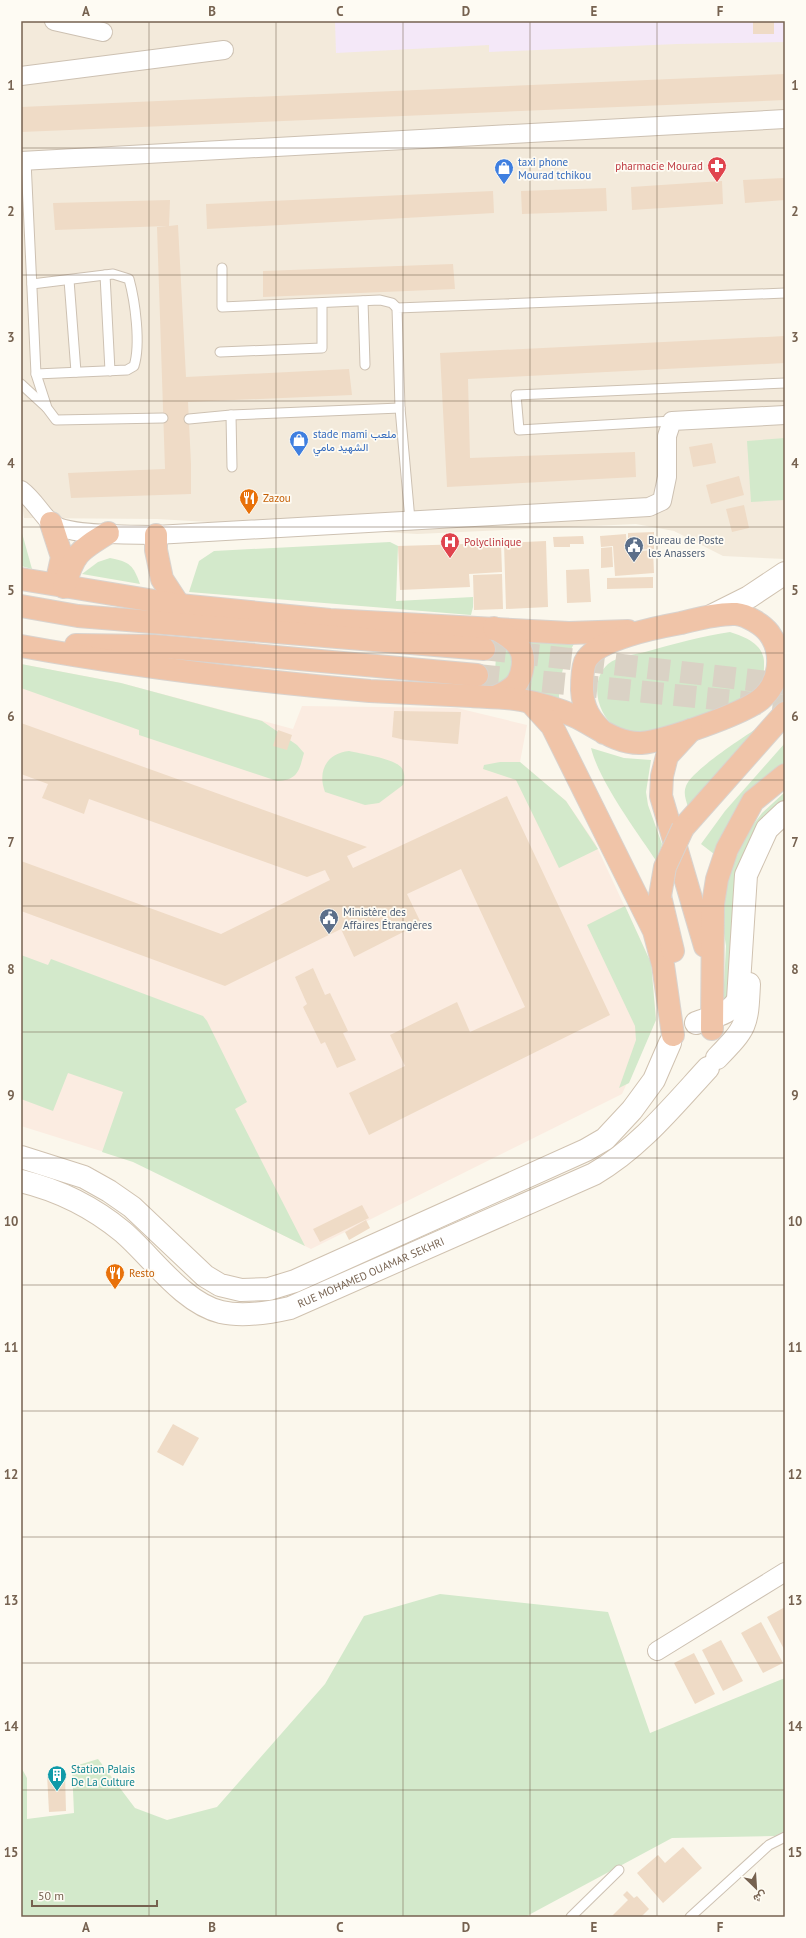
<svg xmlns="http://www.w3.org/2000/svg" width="806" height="1938" font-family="'PT Sans',Vazirmatn,sans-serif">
  <rect width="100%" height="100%" fill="#fbf7ec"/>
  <path fill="#f3eadb" d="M 21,21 L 785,21 L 785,559 L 723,556 L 674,531 L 636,524 L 417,534 L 157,519 L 24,518 L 21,495 Z"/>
  <path fill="#fbece1" d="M 21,664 L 121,683 L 293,729 L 302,706 L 457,708 L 527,725 L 520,762 L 566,801 L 595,843 L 651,963 L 656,1020 L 622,1094 L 311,1249 L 133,1161 L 21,1126 Z"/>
  <path fill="#f4e8f8" d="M 335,21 L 785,21 L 785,42 L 677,44 L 489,52 L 489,45 L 336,53 Z"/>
  <g fill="#d3e9cb">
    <path d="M 785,438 L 785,500 L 751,502 L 747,441 Z"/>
    <path d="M 21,532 L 22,533 L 32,569 L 21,566 Z"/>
    <path d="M 390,542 L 398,546 L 396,601 L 473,597 L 473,607 L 471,615 L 189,592 L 199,561 L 214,551 Z"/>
    <path d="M 110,558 C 130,562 133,565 140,584 L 82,574 L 98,562 Z"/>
    <path d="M 730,632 C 746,637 765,645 764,664 C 764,670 764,677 761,682 C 750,705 687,721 663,730 C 658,731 653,735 648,735 C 643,735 620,730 616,728 C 597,714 589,681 608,664 C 618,656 633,655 645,652 C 674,644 702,636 730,632 Z"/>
    <path d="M 521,639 L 575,642 C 565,659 558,679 559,700 L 518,690 Z"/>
    <path d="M 497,640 L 516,658 L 511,681 L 494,688 Z"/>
    <path d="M 21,664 L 121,683 L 262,721 L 297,745 L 304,753 C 299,771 298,780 277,781 L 139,735 L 139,730 L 21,688 Z"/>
    <path d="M 761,726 L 688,807 C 686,800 683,793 686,786 C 691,771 746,735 761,726 Z"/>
    <path d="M 785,743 L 785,764 L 778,768 L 714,854 L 701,844 L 725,811 Z"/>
    <path d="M 591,748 L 624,758 L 651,760 L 646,792 L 648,805 L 662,844 L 657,862 C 637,832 599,781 591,748 Z"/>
    <path d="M 349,751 C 362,754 392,758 401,767 C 405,772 405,779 403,785 L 379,803 L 365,805 L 325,792 C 317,771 327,753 349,751 Z"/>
    <path d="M 500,762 L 520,762 L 566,801 L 598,849 L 559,868 L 516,780 L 483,769 L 484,765 Z"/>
    <path d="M 785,792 L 785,803 L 766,817 L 738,985 L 723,1003 L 726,946 L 722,920 L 723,892 L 741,845 L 753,825 L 762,813 Z"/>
    <path d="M 625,906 L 651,963 L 656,1020 L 629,1083 L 619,1088 L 636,1040 L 635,1026 L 587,925 Z"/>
    <path d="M 21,955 L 48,965 L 51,959 L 203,1016 L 207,1021 L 247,1102 L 235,1109 L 305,1246 L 133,1162 L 102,1152 L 123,1092 L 68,1073 L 53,1111 L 21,1099 Z"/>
    <path d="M 440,1594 L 608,1612 L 650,1733 L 785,1678 L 785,1831 L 775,1836 L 672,1838 L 525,1917 L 21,1917 L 21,1767 L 27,1778 L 27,1819 L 74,1813 L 72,1767 L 98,1759 L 135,1808 L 167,1820 L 217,1807 L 325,1684 L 364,1616 Z"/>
  </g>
  <g fill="#efdbc6">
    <rect x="753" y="21" width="21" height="13"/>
    <path d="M 785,74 L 785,100 L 21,132 L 21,107 Z"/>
    <path d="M 785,178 L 785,200 L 745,203 L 743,180 Z"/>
    <path d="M 722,181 L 723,204 L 632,210 L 631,187 Z"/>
    <path d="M 606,188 L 607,211 L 522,214 L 521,191 Z"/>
    <path d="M 493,191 L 494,213 L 207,229 L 206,204 Z"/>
    <path d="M 170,200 L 169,226 L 178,225 L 186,377 L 349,369 L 352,395 L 188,402 L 191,464 L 191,494 L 71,498 L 68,473 L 165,469 L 157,227 L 167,226 L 55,230 L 53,203 Z"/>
    <path d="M 453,264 L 455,289 L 263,297 L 263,271 Z"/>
    <path d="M 785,336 L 785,363 L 468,379 L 470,458 L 635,452 L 636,477 L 447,487 L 440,353 Z"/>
    <path d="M 712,443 L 716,463 L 693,467 L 689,447 Z"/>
    <path d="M 739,476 L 744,495 L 711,504 L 706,485 Z"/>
    <path d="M 744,505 L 749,528 L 732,532 L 726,509 Z"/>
    <path d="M 654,532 L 654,549 L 628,550 L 628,533 Z"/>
    <path d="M 626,534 L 627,552 L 653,550 L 654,573 L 615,576 L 613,546 L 601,547 L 600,536 Z"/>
    <path d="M 583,536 L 584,544 L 570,544 L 570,547 L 554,547 L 553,537 Z"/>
    <path d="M 546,541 L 548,607 L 506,609 L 504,543 Z"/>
    <path d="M 501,543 L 502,572 L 469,574 L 470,587 L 400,590 L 398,546 Z"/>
    <path d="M 612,547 L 613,567 L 601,568 L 601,548 Z"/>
    <path d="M 589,569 L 591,602 L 567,603 L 566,570 Z"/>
    <path d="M 502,574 L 503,609 L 474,610 L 473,575 Z"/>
    <path d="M 653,577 L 653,588 L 607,589 L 607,578 Z"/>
    <path d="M 394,711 L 461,712 L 458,744 L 405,740 L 392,737 Z"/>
    <path d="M 21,723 L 367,847 L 347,856 L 353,868 L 507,796 L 610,1015 L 369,1135 L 349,1093 L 405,1066 L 390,1035 L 457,1002 L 470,1032 L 525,1007 L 461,869 L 407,894 L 421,923 L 354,957 L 341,929 L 225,986 L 21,911 L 21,861 L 221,934 L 330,880 L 325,870 L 307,877 L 89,799 L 84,814 L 42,798 L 48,784 L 21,774 Z"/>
    <path d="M 278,730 L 292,735 L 287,750 L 273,746 Z"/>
    <path d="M 313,968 L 325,995 L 330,993 L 348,1031 L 343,1033 L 356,1060 L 337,1068 L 325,1042 L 321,1044 L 303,1007 L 307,1004 L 295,977 Z"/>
    <path d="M 362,1205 L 369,1218 L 320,1242 L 313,1229 Z"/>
    <path d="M 366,1220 L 370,1228 L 349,1240 L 345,1232 Z"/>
    <path d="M 173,1424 L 199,1438 L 183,1466 L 157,1452 Z"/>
    <path d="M 785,1607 L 785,1651 L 767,1617 Z"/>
    <path d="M 761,1622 L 783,1663 L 763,1673 L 741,1633 Z"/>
    <path d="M 721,1640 L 743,1681 L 723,1691 L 702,1650 Z"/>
    <path d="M 694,1653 L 715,1694 L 695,1704 L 674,1663 Z"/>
    <path d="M 65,1773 L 66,1811 L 49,1812 L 47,1774 Z"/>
    <path d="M 683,1847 L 702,1868 L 663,1903 L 637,1873 L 658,1855 L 665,1863 Z"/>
    <path d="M 627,1891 L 634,1898 L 637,1896 L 649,1909 L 641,1917 L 611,1917 L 628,1900 L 623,1895 Z"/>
  </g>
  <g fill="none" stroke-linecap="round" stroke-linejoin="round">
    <g stroke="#dad2c5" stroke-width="22" stroke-dasharray="22 11" stroke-linecap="butt">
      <path d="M 484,649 L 785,684"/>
      <path d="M 477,675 L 785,706"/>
    </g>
    <g stroke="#cdc1b2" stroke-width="11">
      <g id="lane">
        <path d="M 26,161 L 36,374 L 47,408 L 56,420 L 163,418"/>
        <path d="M 222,268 L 222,307 L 380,300 L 392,303 L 397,308"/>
        <path d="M 105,275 L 110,371"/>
        <path d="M 69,280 L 76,372"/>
        <path d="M 32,284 L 113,274 L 129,279 C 135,301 141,344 134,366 L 127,370 L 36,374"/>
        <path d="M 363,301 L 365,365"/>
        <path d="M 220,352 L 322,348 L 322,303"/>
        <path d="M 21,384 L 46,407"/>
        <path d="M 231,415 L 232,467"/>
        <path d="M 189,419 L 231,415 L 400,408"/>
        <path d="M 672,421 L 519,430 L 516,395 L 785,383"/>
        <path d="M 410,520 L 400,408 L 397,308 L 785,293"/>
        <path d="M 571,1917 L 619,1870"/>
        <path d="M 690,1917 L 769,1845 L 785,1837"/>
      </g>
    </g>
    <g stroke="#cdc1b2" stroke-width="20">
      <g id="street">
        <path d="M 54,21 L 103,32"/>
        <path d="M 21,76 L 224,50"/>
        <path d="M 21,161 L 785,119"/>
        <path d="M 21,490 C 33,499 40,512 50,522 C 66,537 134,534 156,535 L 649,507 L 662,501 L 667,477 L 667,436 L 672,421 L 785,415"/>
        <path d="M 657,1651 L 785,1572"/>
      </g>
    </g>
    <g stroke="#d0c2b0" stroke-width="24">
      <g id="secondary">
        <path d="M 711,616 L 749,597 L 785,573"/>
        <path d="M 696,1023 C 711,1017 732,1014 738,999 L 746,875 L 767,829 L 785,812"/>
        <path d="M 717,1058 C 747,1027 747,1026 749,984"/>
        <path d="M 21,1157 L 84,1177 L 109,1191 L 132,1207 L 205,1276 L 220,1285 L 241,1290 L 269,1289 L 295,1281 L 586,1150 L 605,1139 L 632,1110 L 654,1080 L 670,1043"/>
        <path id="s1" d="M 21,1181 C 58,1190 94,1208 123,1232 C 152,1257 183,1303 221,1312 C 243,1317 268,1313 290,1308 L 594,1174 C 639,1148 673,1106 708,1068"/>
      </g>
    </g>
    <g stroke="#d9d3ce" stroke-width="24">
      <g id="highway">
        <path d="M 51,523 L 62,557 L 57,580"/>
        <path d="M 156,535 L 156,550 L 162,579 L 179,605"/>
        <path d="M 21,579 L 179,605 L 330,620 L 569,633 L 628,631"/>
        <path d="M 64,587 C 74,554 78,551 108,533"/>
        <path d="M 21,606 L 78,616 L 484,649"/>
        <path d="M 494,628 C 503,633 513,638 519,647 C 526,657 523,675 516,684 C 511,690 502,694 495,697"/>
        <path d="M 76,645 L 154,646 L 477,675"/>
        <path d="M 21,646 C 136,667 253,681 370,691 C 404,693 437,694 471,696 C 487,697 505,697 521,700 C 538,703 558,709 574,716 C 596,726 616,744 641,743 C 665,741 743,714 761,699 C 780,683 784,653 769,633 C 763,625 747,615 736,614 C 718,613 698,619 681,623 C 659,627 595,639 585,662 C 582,670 582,681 582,690 C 583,709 590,720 604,733"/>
        <path d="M 531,703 L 552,726 L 654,931 L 663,965 L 673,1035"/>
        <path d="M 691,730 L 667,756 L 662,776 L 661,796 L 705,946"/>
        <path d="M 683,828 L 785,713"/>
        <path d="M 660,896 L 673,951"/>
        <path d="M 712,1029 L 713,904 L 717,879 L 727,849 L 753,801 L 785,775"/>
      </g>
    </g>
    <use href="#lane" stroke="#fff" stroke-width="9"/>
    <use href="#street" stroke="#fff" stroke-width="18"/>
    <use href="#secondary" stroke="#fff" stroke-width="22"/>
    <use href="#highway" stroke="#f0c4a8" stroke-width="22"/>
    <g stroke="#d9d3ce" stroke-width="24" stroke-linecap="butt">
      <path id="highway-bridge" d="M 660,896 L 665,867 L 683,828"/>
    </g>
    <use href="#highway-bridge" stroke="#f0c4a8" stroke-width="22"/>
  </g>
  <path fill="none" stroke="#766250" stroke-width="1" stroke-opacity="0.55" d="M 149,21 L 149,1917M 276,21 L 276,1917M 403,21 L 403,1917M 530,21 L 530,1917M 657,21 L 657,1917M 21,148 L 785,148M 21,275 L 785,275M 21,401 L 785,401M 21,527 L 785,527M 21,653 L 785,653M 21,780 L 785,780M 21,906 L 785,906M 21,1032 L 785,1032M 21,1158 L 785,1158M 21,1285 L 785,1285M 21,1411 L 785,1411M 21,1537 L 785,1537M 21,1663 L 785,1663M 21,1790 L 785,1790"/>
  <defs>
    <g id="pharmacy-pin" transform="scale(1)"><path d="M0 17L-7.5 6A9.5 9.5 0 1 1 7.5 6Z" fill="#e0444e" stroke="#fefbf3"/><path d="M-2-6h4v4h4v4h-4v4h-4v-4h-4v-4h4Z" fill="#fff"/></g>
    <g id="shop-pin" transform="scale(1)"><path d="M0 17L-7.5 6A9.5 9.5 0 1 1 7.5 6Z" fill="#3f7fe0" stroke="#fefbf3"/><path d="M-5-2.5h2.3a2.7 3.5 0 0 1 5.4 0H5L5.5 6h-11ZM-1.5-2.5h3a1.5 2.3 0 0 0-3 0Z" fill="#fff"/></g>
    <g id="restaurant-pin" transform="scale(1)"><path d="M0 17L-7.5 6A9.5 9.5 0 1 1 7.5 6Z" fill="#e8710a" stroke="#fefbf3"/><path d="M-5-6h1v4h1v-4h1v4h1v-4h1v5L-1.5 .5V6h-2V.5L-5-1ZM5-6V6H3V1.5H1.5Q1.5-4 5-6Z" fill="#fff"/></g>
    <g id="hospital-pin" transform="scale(1)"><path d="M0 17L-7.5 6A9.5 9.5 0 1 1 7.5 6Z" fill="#e0444e" stroke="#fefbf3"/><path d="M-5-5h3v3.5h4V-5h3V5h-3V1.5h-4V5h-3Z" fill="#fff"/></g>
    <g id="civic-pin" transform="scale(1)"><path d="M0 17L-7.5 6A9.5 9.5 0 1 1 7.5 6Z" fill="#5c6f8a" stroke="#fefbf3"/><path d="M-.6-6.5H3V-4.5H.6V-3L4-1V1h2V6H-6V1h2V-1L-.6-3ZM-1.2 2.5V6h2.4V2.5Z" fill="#fff"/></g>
    <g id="building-pin" transform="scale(1)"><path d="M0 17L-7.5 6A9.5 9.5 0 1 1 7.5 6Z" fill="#0f9aa8" stroke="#fefbf3"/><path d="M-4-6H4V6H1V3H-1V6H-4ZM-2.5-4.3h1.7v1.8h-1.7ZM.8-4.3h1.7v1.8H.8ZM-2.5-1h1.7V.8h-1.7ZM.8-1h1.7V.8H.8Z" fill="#fff"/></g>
  </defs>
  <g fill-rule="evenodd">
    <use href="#pharmacy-pin" x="717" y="166"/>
    <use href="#shop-pin" x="504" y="168"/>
    <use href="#shop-pin" x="299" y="440"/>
    <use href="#restaurant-pin" x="249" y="498"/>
    <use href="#hospital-pin" x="450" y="542"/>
    <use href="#civic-pin" x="634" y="546"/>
    <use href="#civic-pin" x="329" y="918"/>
    <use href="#restaurant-pin" x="115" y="1273"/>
    <use href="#building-pin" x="57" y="1775"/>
  </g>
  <g text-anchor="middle" stroke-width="3.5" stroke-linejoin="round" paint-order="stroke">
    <g font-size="11" fill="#366cbe" stroke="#fefbf3" text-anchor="start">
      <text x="518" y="166">taxi phone<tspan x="518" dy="13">Mourad tchikou</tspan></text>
      <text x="313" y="438">stade mami ملعب<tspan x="313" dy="13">الشهيد مامي</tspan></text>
    </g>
    <g font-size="11" fill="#be3a42" stroke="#fefbf3" text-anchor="end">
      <text x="703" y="170">pharmacie Mourad</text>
      <text x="464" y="546" text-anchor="start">Polyclinique</text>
    </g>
    <g font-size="11" fill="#c56008" stroke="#fefbf3" text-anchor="start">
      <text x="263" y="502">Zazou</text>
      <text x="129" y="1277">Resto</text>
    </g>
    <g font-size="11" fill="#4e5e75" stroke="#fefbf3" text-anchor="start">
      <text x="648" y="544">Bureau de Poste<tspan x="648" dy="13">les Anassers</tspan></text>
      <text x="343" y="916">Ministère des<tspan x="343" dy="13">Affaires Étrangères</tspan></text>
    </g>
    <g font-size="11" fill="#766250" stroke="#fefbf3">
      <text dy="4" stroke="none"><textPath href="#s1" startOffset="401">RUE MOHAMED OUAMAR SEKHRI</textPath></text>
    </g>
    <g font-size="11" fill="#0d838f" stroke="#fefbf3" text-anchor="start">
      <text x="71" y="1773">Station Palais<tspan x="71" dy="13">De La Culture</tspan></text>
    </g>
  </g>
  <rect width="806" height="1938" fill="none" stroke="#fefbf3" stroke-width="44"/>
  <g transform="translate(756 1888) rotate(155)" stroke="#fefbf3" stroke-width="3" paint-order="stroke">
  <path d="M0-3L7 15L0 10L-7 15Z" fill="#766250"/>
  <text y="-6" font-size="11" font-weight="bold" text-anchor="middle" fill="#766250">ش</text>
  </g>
  <path d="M32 1900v6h125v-6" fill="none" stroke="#766250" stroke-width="2"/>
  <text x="38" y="1900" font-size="12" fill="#766250" stroke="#fefbf3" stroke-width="3" paint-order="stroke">50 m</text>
  <rect x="22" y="22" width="762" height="1894" fill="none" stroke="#766250" stroke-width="1.5"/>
  <g font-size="13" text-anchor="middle" font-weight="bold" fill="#766250">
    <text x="86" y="16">A</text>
    <text x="212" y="16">B</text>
    <text x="340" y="16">C</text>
    <text x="466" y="16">D</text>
    <text x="594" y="16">E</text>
    <text x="720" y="16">F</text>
    <text x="11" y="90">1</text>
    <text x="795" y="90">1</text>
    <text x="11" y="216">2</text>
    <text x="795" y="216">2</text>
    <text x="11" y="342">3</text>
    <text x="795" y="342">3</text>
    <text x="11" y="468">4</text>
    <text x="795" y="468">4</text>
    <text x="11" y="595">5</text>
    <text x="795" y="595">5</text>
    <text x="11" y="721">6</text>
    <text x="795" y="721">6</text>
    <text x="11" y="847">7</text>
    <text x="795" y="847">7</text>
    <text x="11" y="974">8</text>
    <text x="795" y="974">8</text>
    <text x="11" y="1100">9</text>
    <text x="795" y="1100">9</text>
    <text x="11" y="1226">10</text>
    <text x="795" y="1226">10</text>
    <text x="11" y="1352">11</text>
    <text x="795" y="1352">11</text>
    <text x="11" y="1479">12</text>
    <text x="795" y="1479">12</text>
    <text x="11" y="1605">13</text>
    <text x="795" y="1605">13</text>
    <text x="11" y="1731">14</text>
    <text x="795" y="1731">14</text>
    <text x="11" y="1857">15</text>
    <text x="795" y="1857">15</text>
    <text x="86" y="1932">A</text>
    <text x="212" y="1932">B</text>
    <text x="340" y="1932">C</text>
    <text x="466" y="1932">D</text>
    <text x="594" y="1932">E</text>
    <text x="720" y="1932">F</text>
  </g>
</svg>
